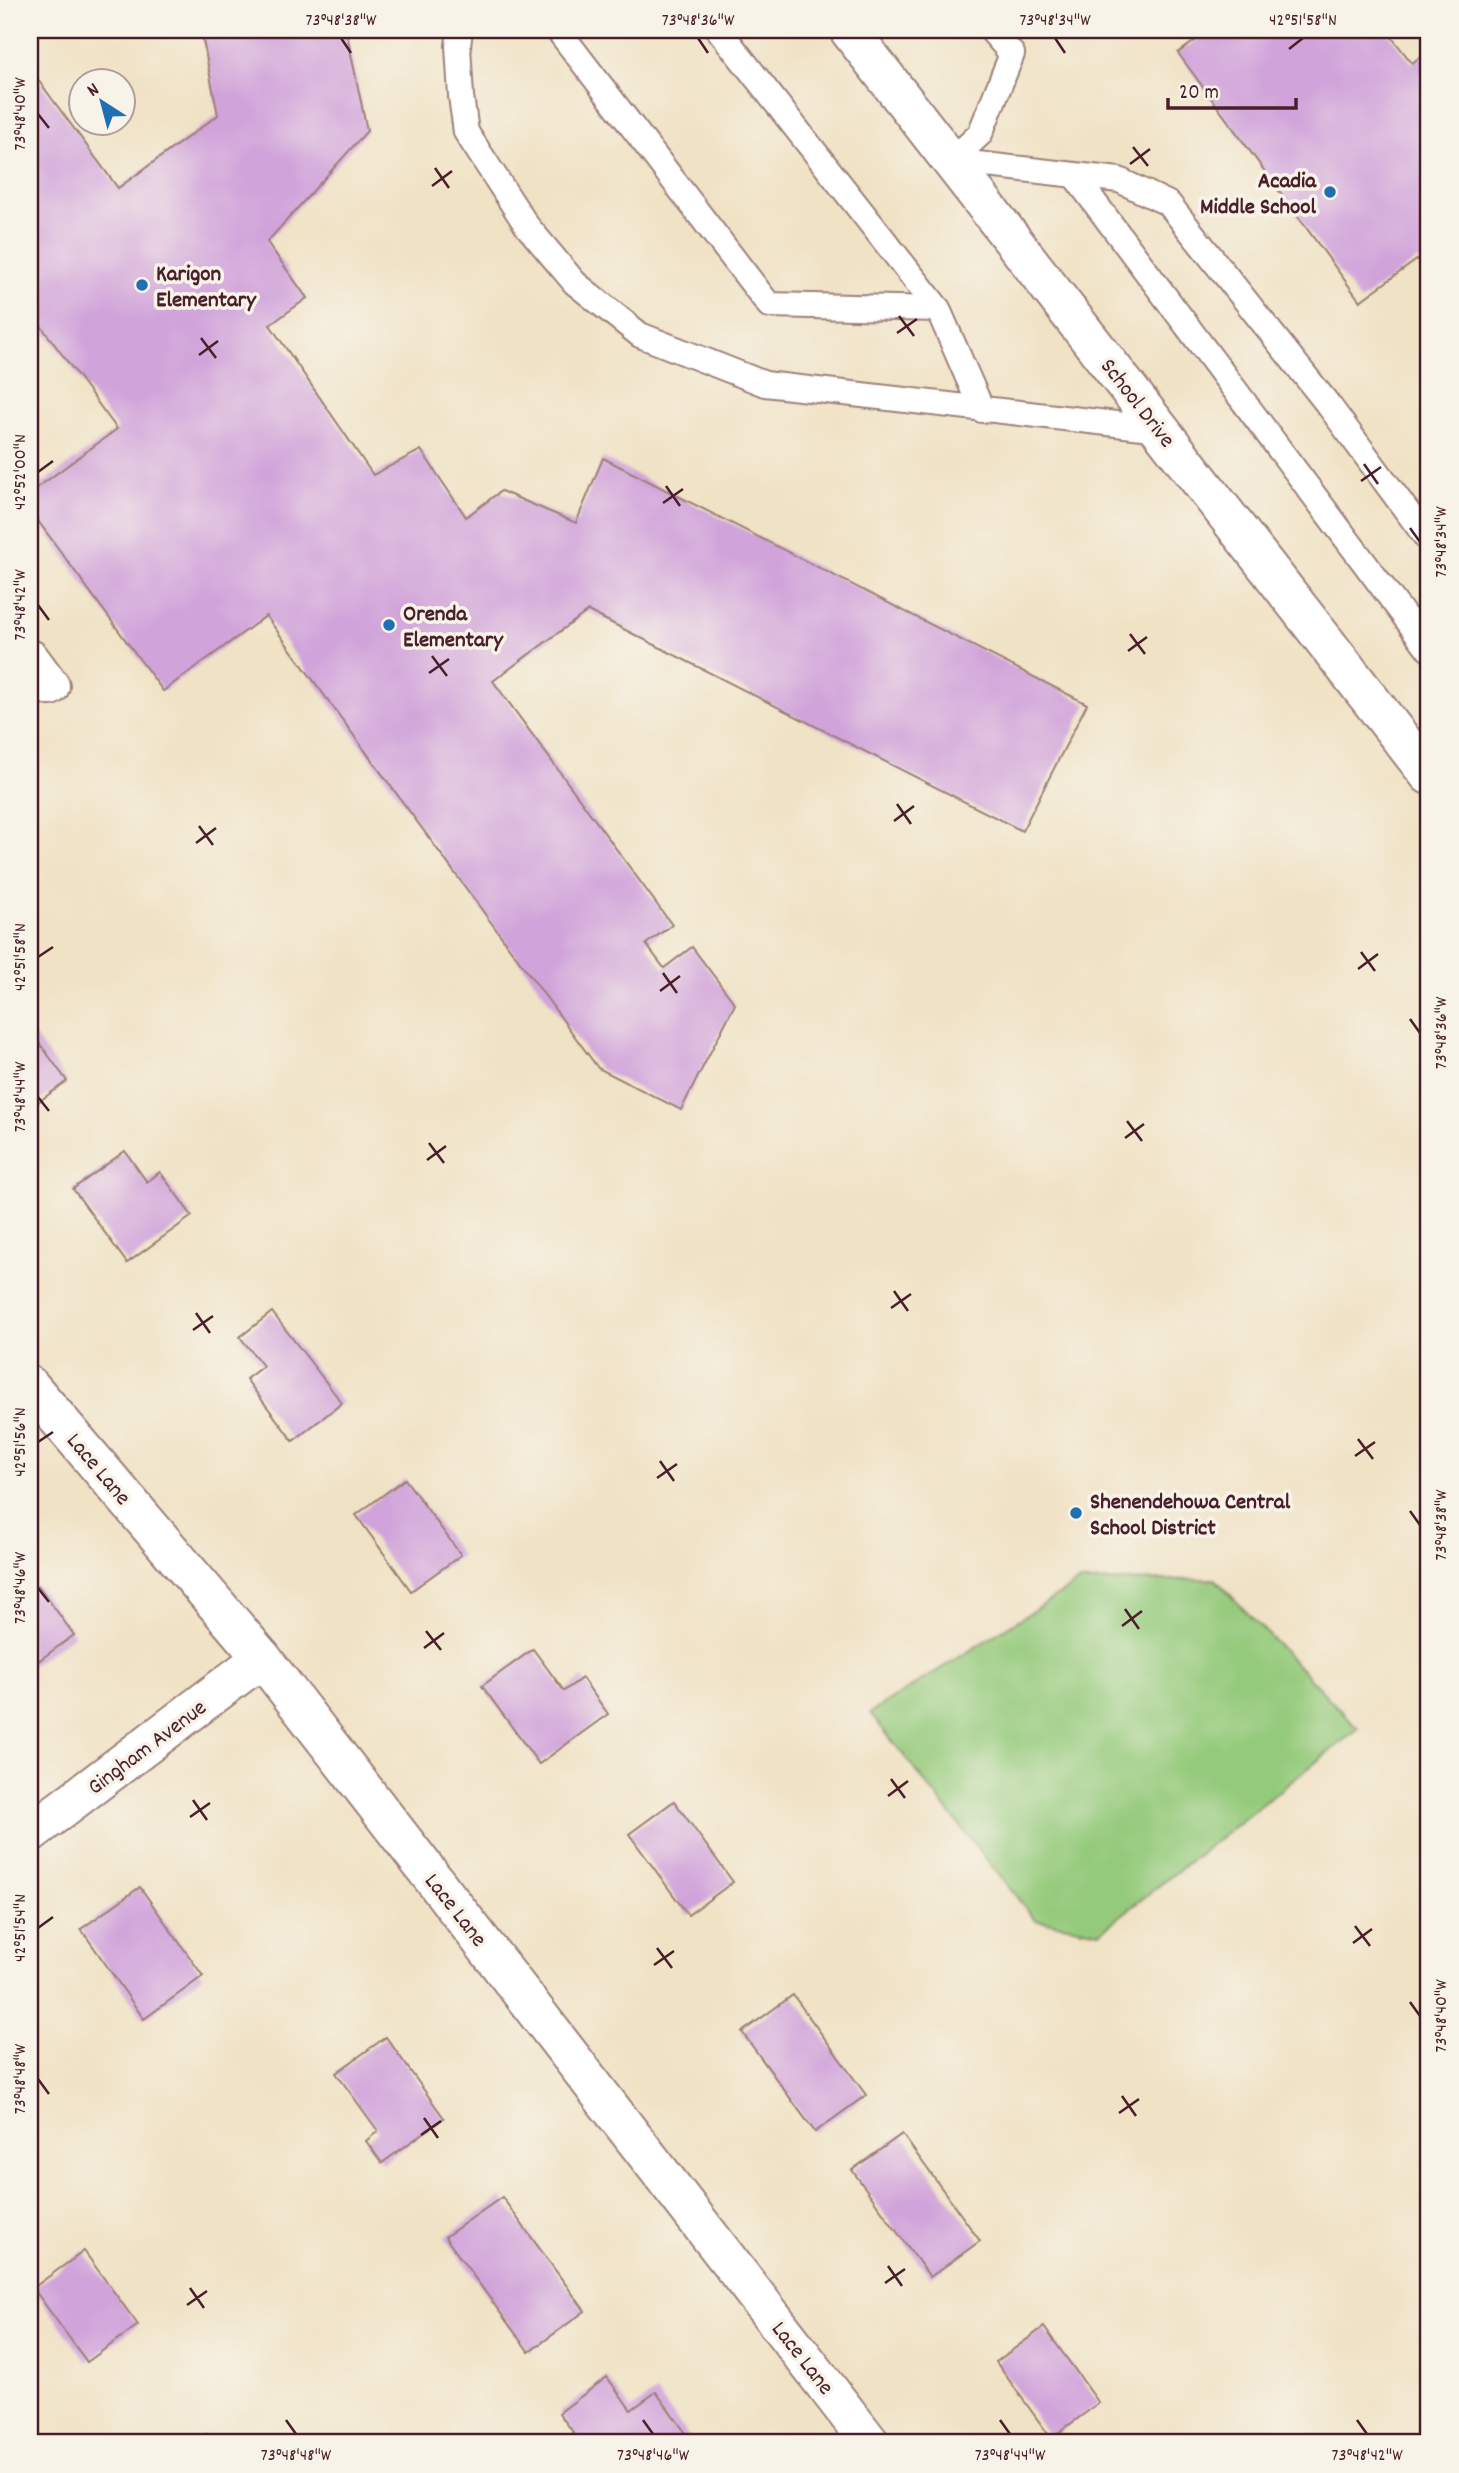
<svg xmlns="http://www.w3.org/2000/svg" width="1459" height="2473" font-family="Dekko,sans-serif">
  <rect width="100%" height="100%" fill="#f7f3e8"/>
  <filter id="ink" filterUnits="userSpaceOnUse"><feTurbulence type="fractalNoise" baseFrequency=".0143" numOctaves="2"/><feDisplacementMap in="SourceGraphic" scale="14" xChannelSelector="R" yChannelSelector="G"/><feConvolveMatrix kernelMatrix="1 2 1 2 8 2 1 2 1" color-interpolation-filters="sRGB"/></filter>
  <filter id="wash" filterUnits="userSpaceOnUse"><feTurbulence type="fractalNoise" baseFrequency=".00686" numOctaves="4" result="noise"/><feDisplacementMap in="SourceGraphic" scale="28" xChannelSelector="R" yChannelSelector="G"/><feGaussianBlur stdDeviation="1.57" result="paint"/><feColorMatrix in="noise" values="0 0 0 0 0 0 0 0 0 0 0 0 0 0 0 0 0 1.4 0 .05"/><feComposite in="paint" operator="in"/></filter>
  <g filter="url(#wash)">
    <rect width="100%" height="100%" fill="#f0e2c5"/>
    <path fill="#94ca7c" stroke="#6f7454" stroke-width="2" d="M 1215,1579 L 1358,1729 L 1100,1932 L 1035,1920 L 870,1713 L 1079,1582 Z"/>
    <g id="blocks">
      <g fill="#d0a3da">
        <path d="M 201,30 L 346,30 L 367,131 L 267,242 L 307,298 L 270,325 L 373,475 L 421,450 L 466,517 L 501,491 L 576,523 L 603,458 L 1087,704 L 1022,831 L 588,611 L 493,681 L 672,925 L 646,944 L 664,968 L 692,947 L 735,1004 L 681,1110 L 598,1068 L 266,616 L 163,691 L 30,510 L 30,493 L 117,429 L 30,311 L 30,69 L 118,188 L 218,115 Z"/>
        <path d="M 1210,30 L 1386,30 L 1412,63 L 1429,50 L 1429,275 L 1418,259 L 1360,301 L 1178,53 Z"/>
        <path d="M 30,1030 L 67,1081 L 30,1108 Z"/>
        <path d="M 125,1151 L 147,1182 L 160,1172 L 192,1216 L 127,1263 L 73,1189 Z"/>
        <path d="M 272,1312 L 342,1403 L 293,1441 L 246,1379 L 263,1366 L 240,1337 Z"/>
        <path d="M 405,1479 L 461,1555 L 411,1591 L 356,1515 Z"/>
        <path d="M 38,1585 L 74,1635 L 30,1667 L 30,1592 Z"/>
        <path d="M 533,1649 L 564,1691 L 582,1678 L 608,1714 L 539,1764 L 482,1686 Z"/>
        <path d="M 674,1801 L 733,1882 L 688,1915 L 629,1834 Z"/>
        <path d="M 140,1887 L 203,1976 L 144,2019 L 81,1929 Z"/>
        <path d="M 793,1995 L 866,2095 L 815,2132 L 742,2032 Z"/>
        <path d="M 386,2037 L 444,2118 L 382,2163 L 366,2141 L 378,2131 L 336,2073 Z"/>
        <path d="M 902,2134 L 980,2241 L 930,2277 L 852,2170 Z"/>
        <path d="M 502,2197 L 585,2311 L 529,2352 L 445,2237 Z"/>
        <path d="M 84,2251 L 138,2325 L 87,2362 L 33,2288 Z"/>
        <path d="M 1044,2327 L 1099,2403 L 1051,2438 L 996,2362 Z"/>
        <path d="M 607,2377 L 631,2410 L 656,2392 L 693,2443 L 581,2443 L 559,2413 Z"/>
        <path d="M 205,2434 L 212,2443 L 193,2443 Z"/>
      </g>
    </g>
  </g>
  <g filter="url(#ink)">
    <use href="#blocks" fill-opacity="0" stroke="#9d8078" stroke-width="2"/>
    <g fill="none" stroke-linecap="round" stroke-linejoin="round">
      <g stroke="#9d8078" stroke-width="28">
        <g id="lane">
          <path d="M 460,30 L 458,46 L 461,96 L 466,132 L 527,226 L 575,283 L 640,335 L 765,384 L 1160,429"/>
          <path d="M 558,30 L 769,305 L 938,309"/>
          <path d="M 719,30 L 938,309 L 982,410"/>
          <path d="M 951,161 L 1119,180 L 1169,204 L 1330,407 L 1429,541"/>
          <path d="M 951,161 L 980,134 L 1012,54 L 991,30"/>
          <path d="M 1074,175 L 1429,649"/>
        </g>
      </g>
      <g stroke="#9d8078" stroke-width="42">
        <g id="street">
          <path d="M 849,30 L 1429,775"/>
          <path d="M 30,659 L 50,686"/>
          <path d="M 30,1386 L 262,1658 L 870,2443"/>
          <path d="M 30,1833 L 262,1658"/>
        </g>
      </g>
      <use href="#lane" stroke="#fff" stroke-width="24"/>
      <use href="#street" stroke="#fff" stroke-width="38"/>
    </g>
  </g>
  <path fill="none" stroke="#4a1f2b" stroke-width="2.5" d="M 341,38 L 351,53M 698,38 L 708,53M 1055,38 L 1065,53M 1289,49 L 1303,38M 38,114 L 49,128M 1133,147 L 1148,166M 1130,164 L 1150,149M 435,168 L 449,188M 432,186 L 452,171M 899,316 L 914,336M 897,333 L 917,319M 201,338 L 216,358M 199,355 L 218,341M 1364,464 L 1378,484M 38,472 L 53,461M 1361,481 L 1381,467M 666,486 L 680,506M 663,503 L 683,489M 1410,528 L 1420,542M 38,605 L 49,620M 1130,634 L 1145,654M 1128,651 L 1147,637M 432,656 L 447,676M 429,673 L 449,659M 897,804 L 911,824M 894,821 L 914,806M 199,826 L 213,845M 196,843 L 216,828M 1361,952 L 1375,971M 38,957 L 53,947M 1358,969 L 1378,954M 663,973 L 677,993M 660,991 L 680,976M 1410,1019 L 1420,1033M 38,1097 L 49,1111M 1127,1121 L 1142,1141M 1125,1138 L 1144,1124M 429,1143 L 444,1163M 427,1160 L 446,1146M 894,1291 L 908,1311M 891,1308 L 911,1294M 196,1313 L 210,1333M 193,1330 L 213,1316M 1358,1439 L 1373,1459M 38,1442 L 53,1432M 1355,1456 L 1375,1442M 660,1461 L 674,1481M 657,1478 L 677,1464M 1410,1511 L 1420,1525M 38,1588 L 49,1602M 1125,1609 L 1139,1629M 1122,1626 L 1142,1611M 426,1631 L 441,1650M 424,1648 L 444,1633M 891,1779 L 905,1798M 888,1796 L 908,1781M 193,1800 L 207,1820M 190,1817 L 210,1803M 1355,1926 L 1370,1946M 38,1928 L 53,1917M 1353,1943 L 1372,1929M 657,1948 L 672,1968M 654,1965 L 674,1951M 1410,2002 L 1420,2016M 38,2079 L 49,2094M 1122,2096 L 1136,2116M 1119,2113 L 1139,2099M 424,2118 L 438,2138M 421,2135 L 441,2121M 888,2266 L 902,2286M 885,2283 L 905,2269M 190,2288 L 204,2308M 187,2305 L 207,2291M 286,2420 L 296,2434M 643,2420 L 653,2434M 1000,2420 L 1010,2434M 1357,2420 L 1367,2434"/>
  <g fill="#1f6fb2" stroke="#f7f3e8" stroke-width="2.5">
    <circle cx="1330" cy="192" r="7"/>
    <circle cx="142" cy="285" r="7"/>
    <circle cx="389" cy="625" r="7"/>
    <circle cx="1076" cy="1513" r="7"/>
  </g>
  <g text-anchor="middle" stroke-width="7" stroke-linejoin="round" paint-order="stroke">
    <g font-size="23" font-weight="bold" fill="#4a1f2b" stroke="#f7f3e8" text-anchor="start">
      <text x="1316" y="187" text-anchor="end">Acadia<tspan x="1316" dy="26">Middle School</tspan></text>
      <text x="156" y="280">Karigon<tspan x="156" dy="26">Elementary</tspan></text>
      <text x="403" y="620">Orenda<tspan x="403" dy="26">Elementary</tspan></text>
      <text x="1090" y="1508">Shenendehowa Central<tspan x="1090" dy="26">School District</tspan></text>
    </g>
    <g font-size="23" fill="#4a1f2b" stroke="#f7f3e8">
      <text transform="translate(1139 402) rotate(52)" y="8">School Drive</text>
      <text transform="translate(100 1468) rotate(50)" y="8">Lace Lane</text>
      <text transform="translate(146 1746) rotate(-37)" y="8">Gingham Avenue</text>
      <text transform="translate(457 1909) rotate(52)" y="8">Lace Lane</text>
      <text transform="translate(804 2357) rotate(52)" y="8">Lace Lane</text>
    </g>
  </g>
  <rect width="1459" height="2473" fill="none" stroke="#f7f3e8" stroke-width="77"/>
  <g transform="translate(102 102) rotate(324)"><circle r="33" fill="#f7f3e8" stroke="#b29e9c" stroke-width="2"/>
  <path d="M0-5L12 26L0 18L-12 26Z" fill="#1f6fb2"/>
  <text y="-10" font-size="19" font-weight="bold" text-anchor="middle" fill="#4a1f2b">N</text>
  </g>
  <path d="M1168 98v10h128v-10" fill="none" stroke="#4a1f2b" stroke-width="3.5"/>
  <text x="1179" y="98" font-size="21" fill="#4a1f2b" stroke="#f7f3e8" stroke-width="5" paint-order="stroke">20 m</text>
  <rect x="38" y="38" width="1382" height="2396" fill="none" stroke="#4a1f2b" stroke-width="2.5"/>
  <g font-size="18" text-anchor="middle" fill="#4a1f2b">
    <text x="341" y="25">73°48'38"W</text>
    <text x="698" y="25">73°48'36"W</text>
    <text x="1055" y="25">73°48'34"W</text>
    <text x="1303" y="25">42°51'58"N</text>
    <text transform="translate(19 114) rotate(-90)" y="6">73°48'40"W</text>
    <text transform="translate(19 472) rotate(-90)" y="6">42°52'00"N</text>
    <text transform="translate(1440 542) rotate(-90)" y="6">73°48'34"W</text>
    <text transform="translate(19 605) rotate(-90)" y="6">73°48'42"W</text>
    <text transform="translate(19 957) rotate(-90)" y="6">42°51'58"N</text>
    <text transform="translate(1440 1033) rotate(-90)" y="6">73°48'36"W</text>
    <text transform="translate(19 1097) rotate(-90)" y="6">73°48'44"W</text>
    <text transform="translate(19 1442) rotate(-90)" y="6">42°51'56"N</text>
    <text transform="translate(1440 1525) rotate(-90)" y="6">73°48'38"W</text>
    <text transform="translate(19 1588) rotate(-90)" y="6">73°48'46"W</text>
    <text transform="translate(19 1928) rotate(-90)" y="6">42°51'54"N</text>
    <text transform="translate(1440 2016) rotate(-90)" y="6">73°48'40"W</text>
    <text transform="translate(19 2079) rotate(-90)" y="6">73°48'48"W</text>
    <text x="296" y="2460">73°48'48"W</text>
    <text x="653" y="2460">73°48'46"W</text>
    <text x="1010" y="2460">73°48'44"W</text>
    <text x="1367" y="2460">73°48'42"W</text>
  </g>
</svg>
